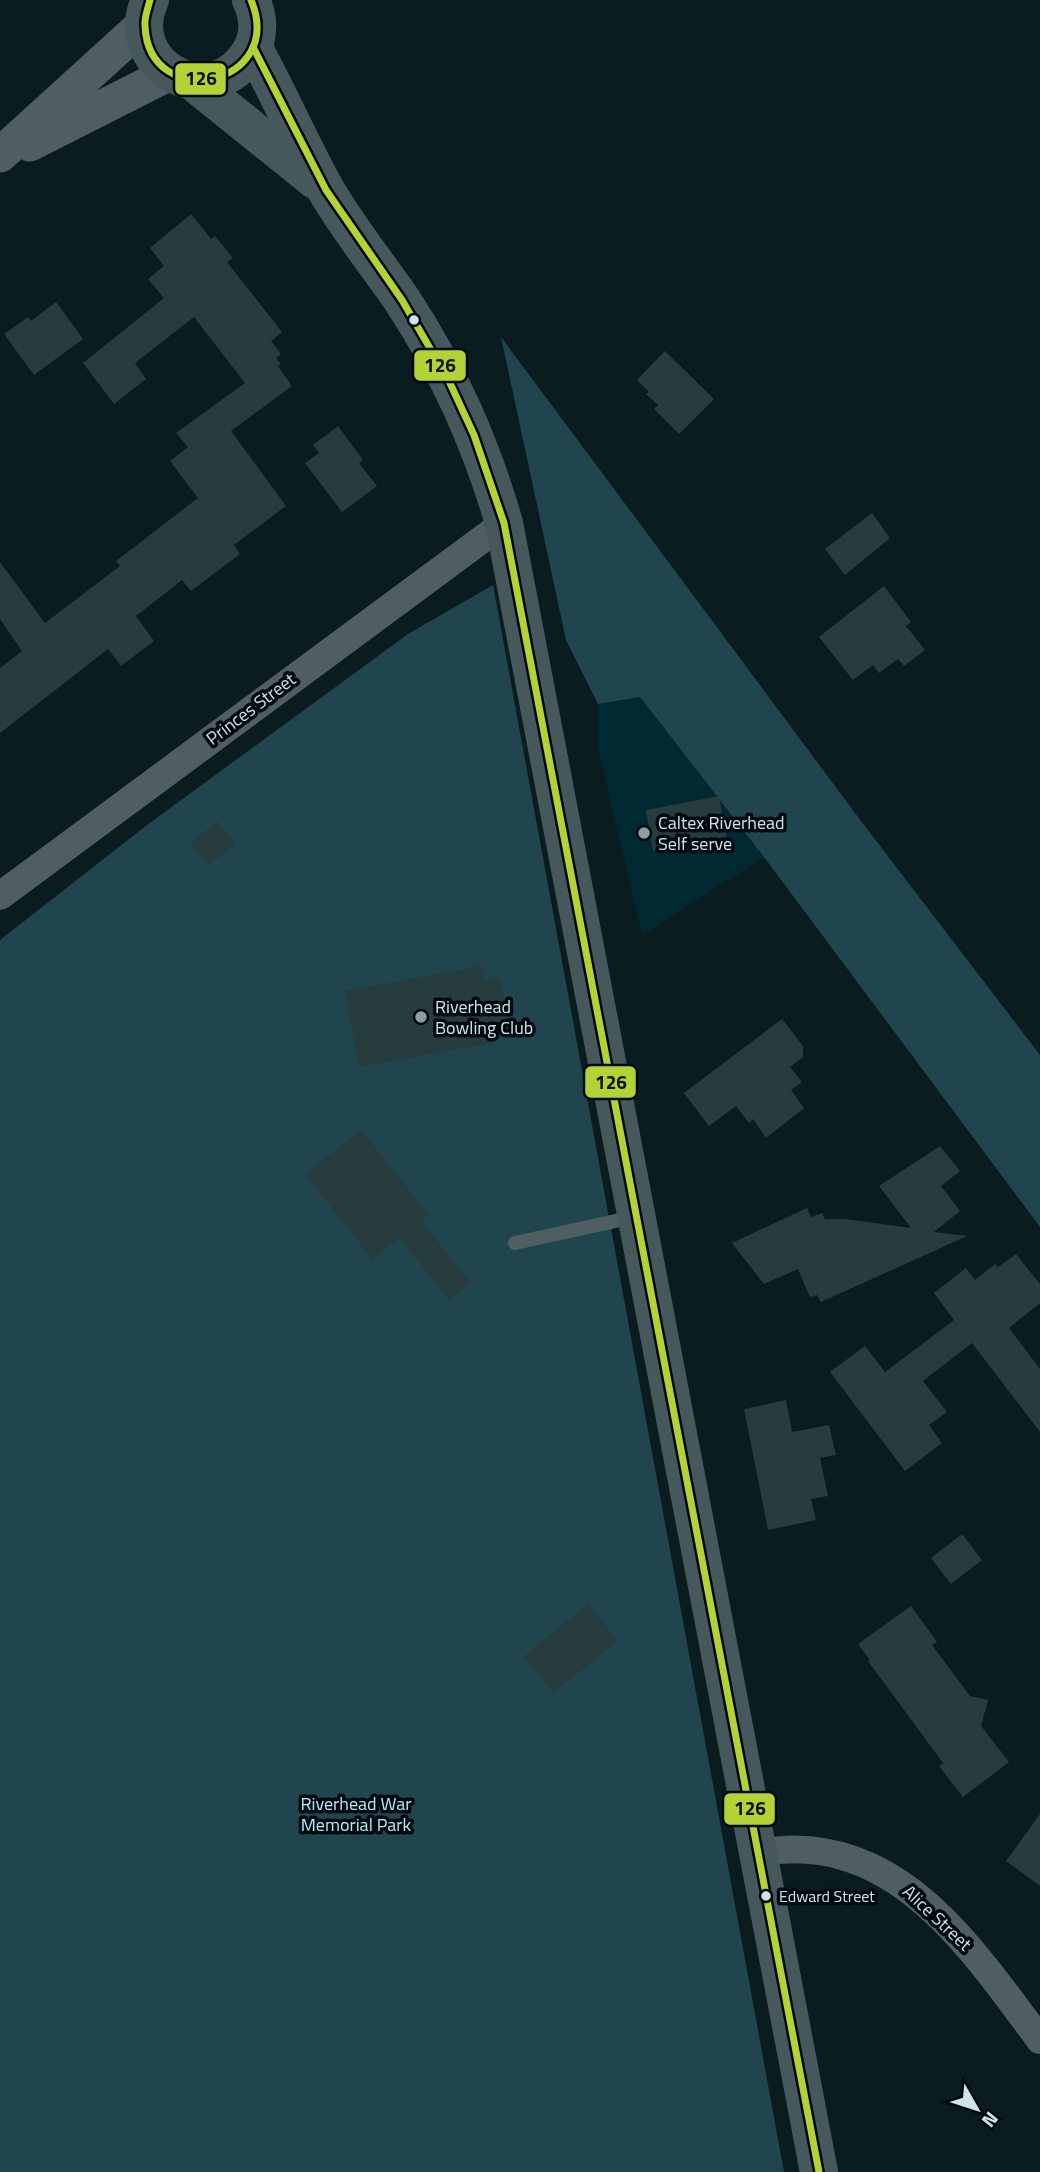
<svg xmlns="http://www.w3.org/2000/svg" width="1040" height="2172" font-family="'Titillium Web',sans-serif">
  <rect width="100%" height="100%" fill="#0b1c21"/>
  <path fill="#012932" d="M 640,697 L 764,857 L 642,935 L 598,748 L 598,704 Z"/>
  <g fill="#20454f">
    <path d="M 501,337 L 861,821 L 1040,1055 L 1040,1227 L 764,857 L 640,697 L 598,704 L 566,640 Z"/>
    <path d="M 493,585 L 784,2172 L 0,2172 L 0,940 L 147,825 L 408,634 Z"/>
  </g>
  <g fill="#263c3e">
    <path d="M 191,214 L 211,239 L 215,236 L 233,258 L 227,262 L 282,332 L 271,341 L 281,354 L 276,358 L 281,364 L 278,366 L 292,386 L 231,431 L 286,506 L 234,545 L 240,554 L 191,591 L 182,580 L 136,616 L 154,641 L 121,666 L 108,649 L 0,733 L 0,668 L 22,651 L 0,619 L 0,562 L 45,623 L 120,566 L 116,561 L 198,498 L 170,461 L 188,447 L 176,433 L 245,383 L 194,317 L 135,363 L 146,379 L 114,404 L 83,363 L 164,298 L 148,279 L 164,266 L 150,248 Z"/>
    <path d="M 56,302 L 83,339 L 34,375 L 4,334 L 28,317 L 31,321 Z"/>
    <path d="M 665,351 L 714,399 L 679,434 L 654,409 L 658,405 L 646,394 L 649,392 L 637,380 Z"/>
    <path d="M 338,426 L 363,460 L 359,463 L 377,486 L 342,512 L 305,463 L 319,453 L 313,445 Z"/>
    <path d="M 872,513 L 890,538 L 845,575 L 825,549 Z"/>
    <path d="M 884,586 L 911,622 L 906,626 L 925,650 L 904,666 L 898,659 L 879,673 L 873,665 L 853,680 L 819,637 Z"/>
    <path d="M 719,796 L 726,837 L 653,851 L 646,810 Z"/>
    <path d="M 217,821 L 236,843 L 208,866 L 190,844 Z"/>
    <path d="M 482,966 L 485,981 L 499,977 L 509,1014 L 492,1019 L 496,1042 L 359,1067 L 345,991 Z"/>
    <path d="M 782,1019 L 803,1046 L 803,1057 L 790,1067 L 802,1082 L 791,1090 L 804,1108 L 766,1138 L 753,1119 L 749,1123 L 736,1106 L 709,1126 L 684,1093 Z"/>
    <path d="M 361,1130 L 429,1215 L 421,1221 L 471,1283 L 449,1300 L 400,1238 L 372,1259 L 305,1174 Z"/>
    <path d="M 940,1146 L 960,1171 L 941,1186 L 960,1211 L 934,1232 L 967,1236 L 821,1302 L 817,1295 L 810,1297 L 798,1269 L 764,1284 L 732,1243 L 807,1208 L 811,1217 L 822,1213 L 825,1219 L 845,1219 L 911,1228 L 879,1186 Z"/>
    <path d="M 1016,1254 L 1040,1284 L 1040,1303 L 1009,1328 L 1040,1369 L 1040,1432 L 972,1343 L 923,1381 L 947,1412 L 929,1425 L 942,1443 L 905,1471 L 830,1372 L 865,1346 L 885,1372 L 954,1320 L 934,1293 L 966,1268 L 975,1280 L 995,1264 L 998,1267 Z"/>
    <path d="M 786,1400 L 792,1432 L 829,1425 L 836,1455 L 820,1458 L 828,1496 L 811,1499 L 816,1520 L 768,1530 L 744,1409 Z"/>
    <path d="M 962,1534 L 982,1560 L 951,1584 L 931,1558 Z"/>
    <path d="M 588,1604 L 618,1641 L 553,1693 L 524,1656 Z"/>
    <path d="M 911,1606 L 937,1642 L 932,1645 L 970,1696 L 988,1700 L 981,1726 L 1009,1762 L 963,1797 L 939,1766 L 943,1763 L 868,1661 L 870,1660 L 858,1644 Z"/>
    <path d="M 1040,1814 L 1040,1886 L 1006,1861 Z"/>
  </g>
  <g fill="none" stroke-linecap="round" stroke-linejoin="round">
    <path stroke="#4f5e62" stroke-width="14" d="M 515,1243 L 634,1217"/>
    <g stroke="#4f5e62" stroke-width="28">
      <path d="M 0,896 L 504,523"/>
      <path d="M 757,1853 C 893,1827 969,1945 1040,2040"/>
    </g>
    <g stroke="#4f5e62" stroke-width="35">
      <path d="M 30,144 L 170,73"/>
      <path d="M 0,155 L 144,24"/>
    </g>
    <g stroke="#47585d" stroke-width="38">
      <path d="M 150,0 C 120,67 213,115 250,52 C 260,36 259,17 251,0"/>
      <path d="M 253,47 C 279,94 300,143 326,190 C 348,228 377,264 402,300 C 449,372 480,441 504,523 L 819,2172"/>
      <path d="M 192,81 L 315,180"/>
    </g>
    <g stroke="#000a0e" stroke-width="12">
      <g id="bus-1">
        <path d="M 150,0 C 148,8 144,18 145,26 C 149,114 287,86 251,0"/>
        <path d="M 253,47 L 326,190 L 402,300 L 449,381 L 474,435 L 504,523 L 819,2172"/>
      </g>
    </g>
    <use href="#bus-1" stroke="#b3d235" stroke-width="7"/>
  </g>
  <g fill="#cee4ea" stroke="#000a0e" stroke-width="2.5">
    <circle cx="414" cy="320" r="6"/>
    <circle cx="766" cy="1896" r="6"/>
  </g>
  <g fill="#8a9ea4" stroke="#000a0e" stroke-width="2.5">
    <circle cx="644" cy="833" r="7"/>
    <circle cx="421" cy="1017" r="7"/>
  </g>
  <g text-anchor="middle" stroke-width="7" stroke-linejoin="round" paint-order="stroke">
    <g font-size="16" fill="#cee4ea" stroke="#000a0e" text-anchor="start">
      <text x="779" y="1902">Edward Street</text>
    </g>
    <g font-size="18" fill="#cee4ea" stroke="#000a0e">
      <text transform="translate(251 709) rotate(-37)" y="6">Princes Street</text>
      <text transform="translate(937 1918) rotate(43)" y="6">Alice Street</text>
    </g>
    <g font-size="18" fill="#cee4ea" stroke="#000a0e" text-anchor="start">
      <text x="658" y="829">Caltex Riverhead<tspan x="658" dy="21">Self serve</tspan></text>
      <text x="435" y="1013">Riverhead<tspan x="435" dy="21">Bowling Club</tspan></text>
    </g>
    <g font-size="18" fill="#b5eaf9" stroke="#000a0e">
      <text x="356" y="1810">Riverhead War<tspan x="356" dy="21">Memorial Park</tspan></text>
    </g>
  </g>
  <g stroke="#000a0e" stroke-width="2.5">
    <rect x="174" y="62" width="53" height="34" rx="7" fill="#b3d235"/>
    <rect x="413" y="349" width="54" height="33" rx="7" fill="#b3d235"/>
    <rect x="584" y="1065" width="53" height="34" rx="7" fill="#b3d235"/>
    <rect x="723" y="1792" width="53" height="34" rx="7" fill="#b3d235"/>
  </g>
  <g font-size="19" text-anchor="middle" font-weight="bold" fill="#111">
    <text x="201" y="85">126</text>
    <text x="440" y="372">126</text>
    <text x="611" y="1089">126</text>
    <text x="750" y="1815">126</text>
  </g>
  <g transform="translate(977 2109) rotate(129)" stroke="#000a0e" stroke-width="5" paint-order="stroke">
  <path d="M0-5L12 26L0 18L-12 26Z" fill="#cee4ea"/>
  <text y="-10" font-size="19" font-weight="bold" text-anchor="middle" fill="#cee4ea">N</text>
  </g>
</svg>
